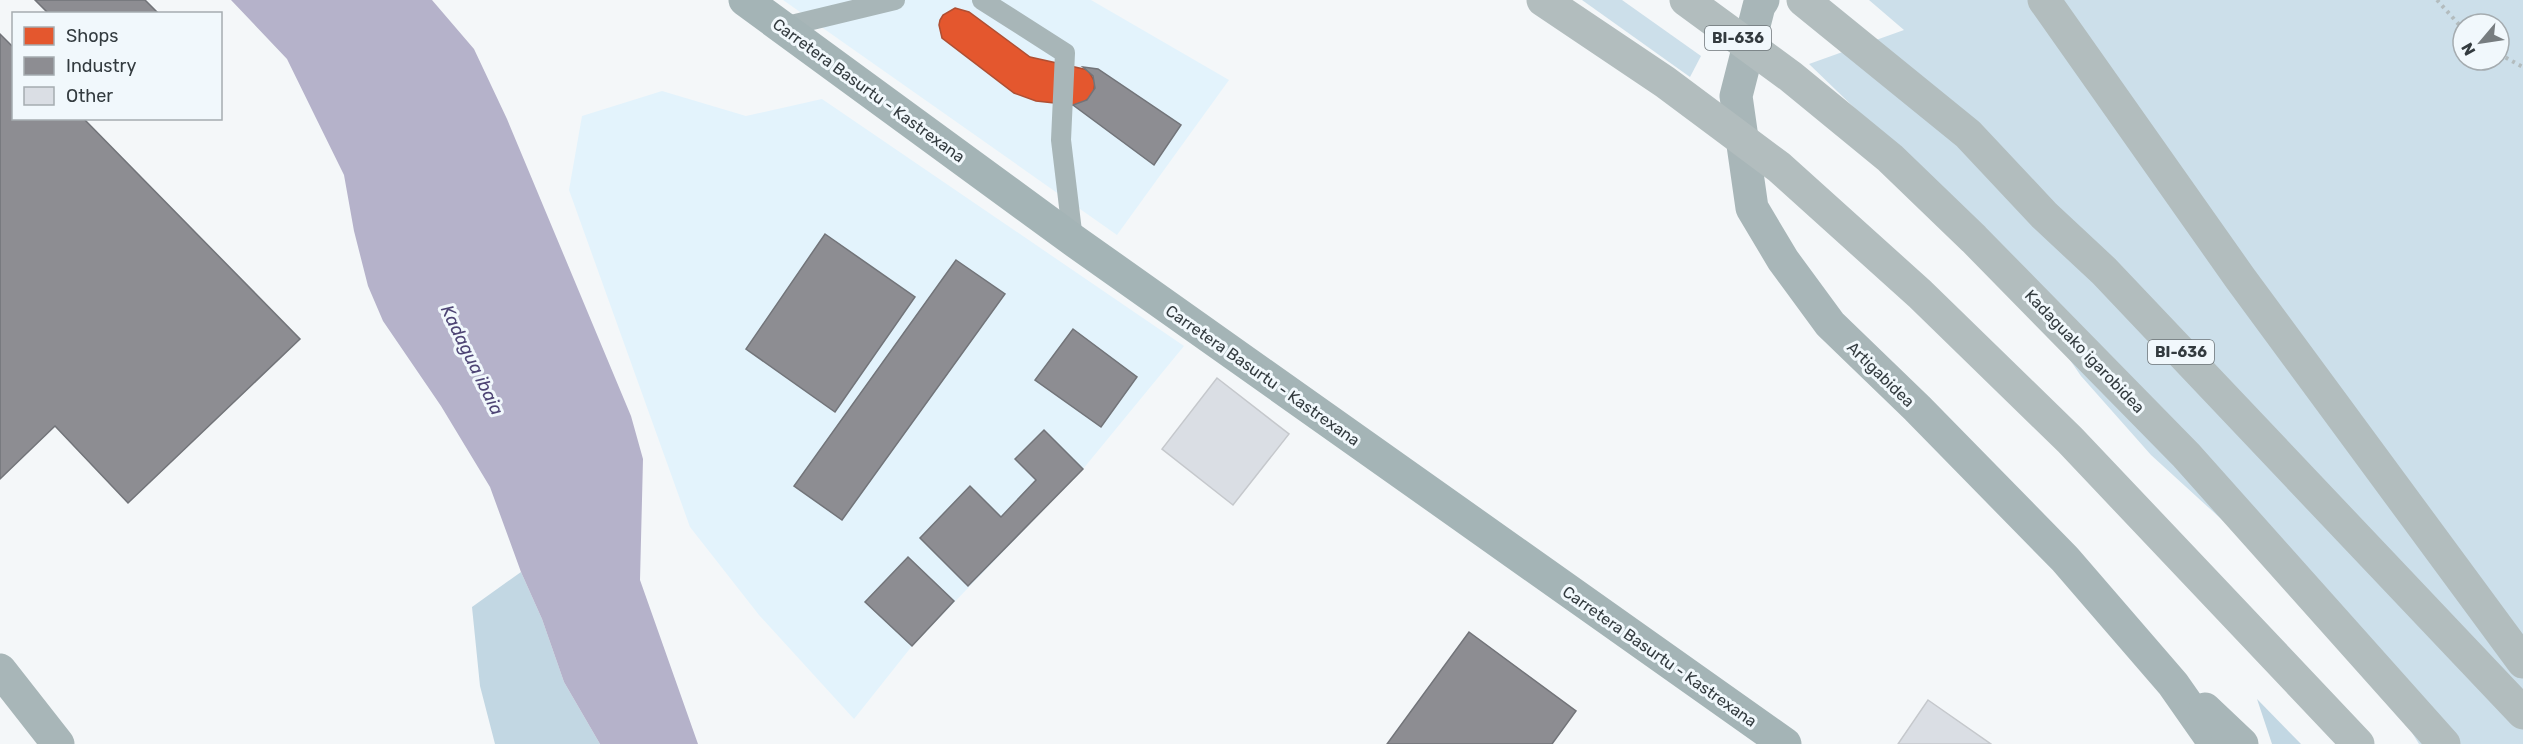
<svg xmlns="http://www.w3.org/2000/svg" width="2523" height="744" font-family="Rubik,sans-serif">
  <rect width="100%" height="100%" fill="#f4f7f9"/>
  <g fill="#e3f3fc">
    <path d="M 783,0 L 1091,0 L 1229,80 L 1117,235 Z"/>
    <path d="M 662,91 L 746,116 L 822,99 L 1184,346 L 1083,469 L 912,646 L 854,719 L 759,615 L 690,527 L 569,190 L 582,116 Z"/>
  </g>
  <g fill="#ccdfea" fill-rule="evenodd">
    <path d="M 1582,0 L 1622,0 L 1701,56 L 1690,77 Z"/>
    <path d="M 1869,0 L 2523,0 L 2523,744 L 2419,744 L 2357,643 L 2151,455 L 2081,376 L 1980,229 L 1809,64 L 1904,30 ZM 2463,24 L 2499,24 L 2499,60 L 2463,60 Z"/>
  </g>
  <g fill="#c2d7e3">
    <path d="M 521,572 L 542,619 L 564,682 L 600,744 L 495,744 L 480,686 L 472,607 Z"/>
    <path d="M 2257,699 L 2301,744 L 2272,744 Z"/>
  </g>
  <path fill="#b5b2ca" d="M 231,0 L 432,0 L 474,49 L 507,119 L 631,416 L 643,459 L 640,580 L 698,744 L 600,744 L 564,682 L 542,619 L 521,572 L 490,487 L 441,406 L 383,321 L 368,286 L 354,231 L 344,175 L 313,112 L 287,59 Z"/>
  <path fill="#e4572e" stroke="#af4f33" stroke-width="1.5" d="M 955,8 L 969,12 L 1030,57 L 1088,70 L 1095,82 L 1093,95 L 1081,104 L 1073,105 L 1036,101 L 1014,93 L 942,38 L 939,25 L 940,20 L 943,15 Z"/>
  <g fill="#8d8d92" stroke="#727479" stroke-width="1.5">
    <path d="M 35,0 L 145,0 L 159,14 L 49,14 Z"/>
    <path d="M 0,34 L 14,48 L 14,118 L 83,118 L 300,339 L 128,503 L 55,426 L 0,479 Z"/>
    <path d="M 1083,67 L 1098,69 L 1181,125 L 1154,165 L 1073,105 L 1087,100 L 1095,88 L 1093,76 Z"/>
    <path d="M 825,234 L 915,297 L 835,412 L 746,349 Z"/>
    <path d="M 956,260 L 1005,294 L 842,520 L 794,486 Z"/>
    <path d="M 1073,329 L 1137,377 L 1101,427 L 1035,380 Z"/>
    <path d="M 1044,430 L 1083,469 L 968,586 L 920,538 L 970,486 L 1001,517 L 1036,480 L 1015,459 Z"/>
    <path d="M 908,557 L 954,601 L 912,646 L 865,602 Z"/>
    <path d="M 1469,632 L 1576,711 L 1552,744 L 1387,744 Z"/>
  </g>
  <g fill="#dadee4" stroke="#c5c8cc" stroke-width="1.5">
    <path d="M 1217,378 L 1289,434 L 1233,505 L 1162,449 Z"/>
    <path d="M 1928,700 L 1991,744 L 1898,744 Z"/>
  </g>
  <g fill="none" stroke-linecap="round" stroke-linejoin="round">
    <g stroke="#b3bcbe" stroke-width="4" stroke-dasharray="3 4.5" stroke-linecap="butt">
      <path d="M 2437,0 L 2463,29"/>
      <path d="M 2499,54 L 2523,67"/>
    </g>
    <g stroke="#a8b6b8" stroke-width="20">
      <path d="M 982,0 L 1065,53 L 1061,140 L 1073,240"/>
      <path d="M 783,27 L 895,0"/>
    </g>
    <g stroke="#a8b6b8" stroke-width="33">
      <path d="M 1763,0 L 1759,6 L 1736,96 L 1752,208 L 1783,260 L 1830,324 L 1917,408 L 2065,559 L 2173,684 L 2215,744"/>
      <path d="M 0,670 L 58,744"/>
      <path d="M 2205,709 L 2242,744"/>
    </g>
    <path stroke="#a4b4b6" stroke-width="33" d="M 745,0 L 1073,240 L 1785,744"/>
    <g stroke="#b2bdbe" stroke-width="33">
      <path d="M 1543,0 L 1665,82 L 1779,167 L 1920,294 L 2070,440 L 2358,744"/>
      <path d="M 1686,0 L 1790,76 L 1890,158 L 1974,239 L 2186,455 L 2444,744"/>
      <path d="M 1803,0 L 1968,134 L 2044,215 L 2104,271 L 2523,713"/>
      <path d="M 2044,0 L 2240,278 L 2523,662"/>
    </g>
  </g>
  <g text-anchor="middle" stroke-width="6" stroke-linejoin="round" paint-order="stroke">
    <g fill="#f1f8fc" stroke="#6c7478" stroke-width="1.5">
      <rect x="1705" y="26" width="66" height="24" rx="4.5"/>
      <rect x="2148" y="340" width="66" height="24" rx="4.5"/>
    </g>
    <g font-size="15" font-weight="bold" fill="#333b3f">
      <text x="1738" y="43">BI-636</text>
      <text x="2181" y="357">BI-636</text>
    </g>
    <g font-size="16" fill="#333b3f" stroke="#f1f8fc">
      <text transform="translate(869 90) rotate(36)" y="6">Carretera Basurtu - Kastrexana</text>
      <text transform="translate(2085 351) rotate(46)" y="6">Kadaguako igarobidea</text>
      <text transform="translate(1881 374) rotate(44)" y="6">Artigabidea</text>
      <text transform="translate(1263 375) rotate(35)" y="6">Carretera Basurtu - Kastrexana</text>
      <text transform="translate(1660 656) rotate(35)" y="6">Carretera Basurtu - Kastrexana</text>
    </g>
    <g font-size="18" font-style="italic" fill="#4e4575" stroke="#f1f8fc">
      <text transform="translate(472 360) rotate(64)" y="6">Kadagua ibaia</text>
    </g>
  </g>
  <rect x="12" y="12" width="210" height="108" fill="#f1f8fc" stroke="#a5acb0" stroke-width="1.5"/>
  <rect x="24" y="27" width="30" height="18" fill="#e4572e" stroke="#a5acb0" stroke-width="1.5"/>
  <text x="66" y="42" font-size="18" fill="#333b3f">Shops</text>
  <rect x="24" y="57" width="30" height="18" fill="#8d8d92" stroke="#a5acb0" stroke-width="1.5"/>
  <text x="66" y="72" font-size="18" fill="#333b3f">Industry</text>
  <rect x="24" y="87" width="30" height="18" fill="#dadee4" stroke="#a5acb0" stroke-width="1.5"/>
  <text x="66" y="102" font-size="18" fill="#333b3f">Other</text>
  <g transform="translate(2481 42) rotate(241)"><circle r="28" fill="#f1f8fc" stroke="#a5acb0" stroke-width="1.5"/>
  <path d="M0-4.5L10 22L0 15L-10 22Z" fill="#777d80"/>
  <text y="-9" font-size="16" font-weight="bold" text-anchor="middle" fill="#333b3f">N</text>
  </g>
</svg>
